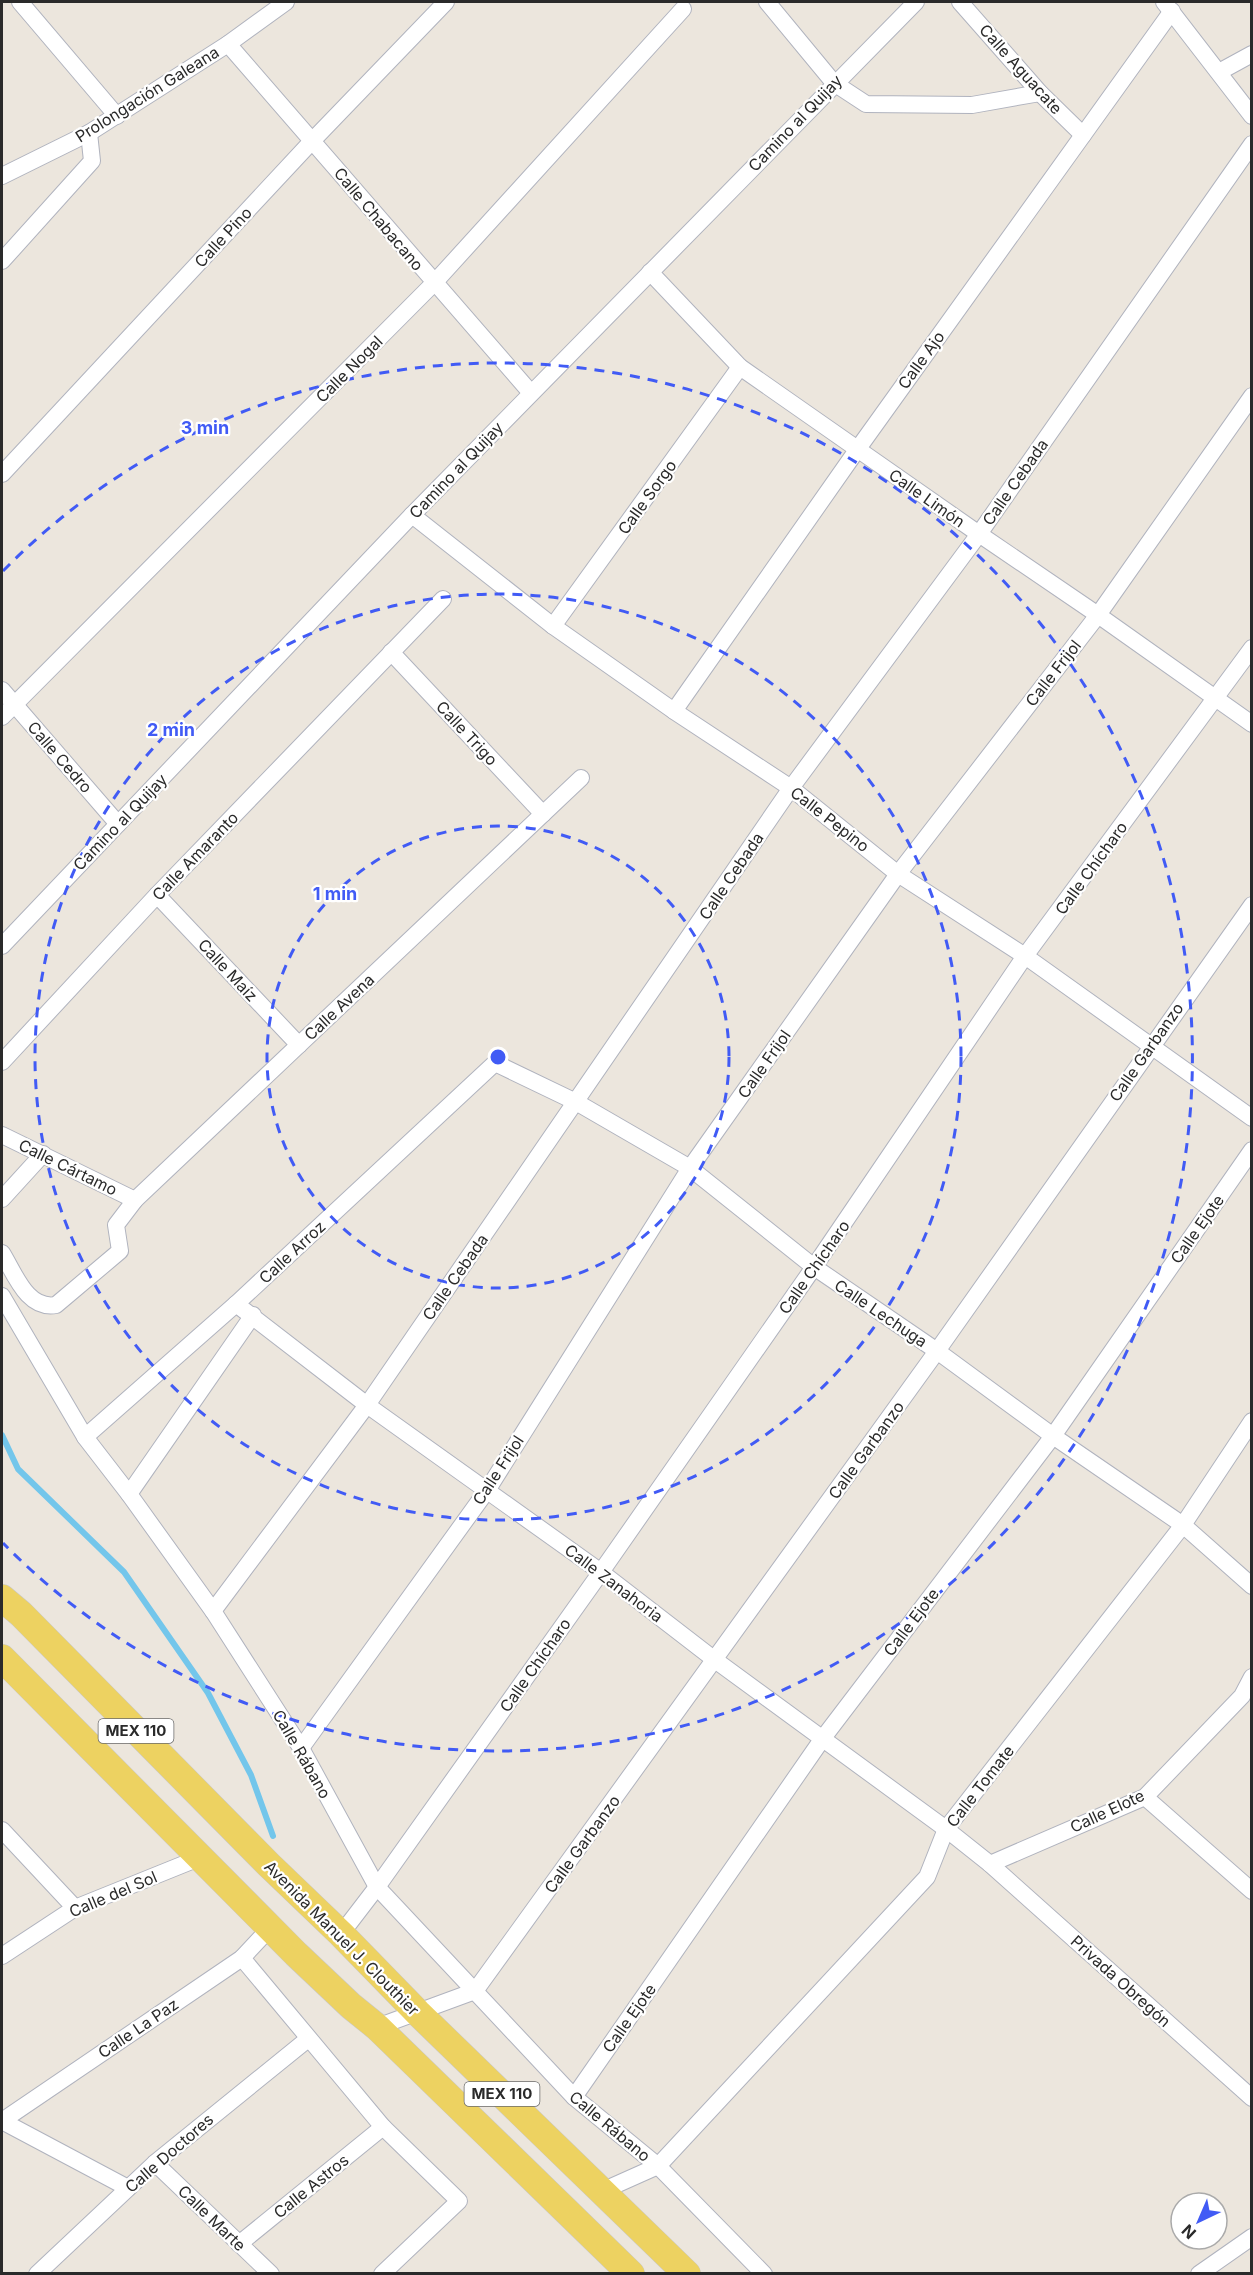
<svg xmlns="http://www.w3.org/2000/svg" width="1253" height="2275" font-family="Inter,sans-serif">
  <rect width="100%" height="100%" fill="#ece6dd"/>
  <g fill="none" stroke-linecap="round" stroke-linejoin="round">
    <path stroke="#73c6eb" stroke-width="6" d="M 2,1435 L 18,1469 L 124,1572 L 208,1693 L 251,1775 L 273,1836"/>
    <g stroke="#b0b3be" stroke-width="18">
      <g id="street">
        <path d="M 20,2 L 117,116"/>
        <path d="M 767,2 L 834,83 L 866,104 L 972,105 L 1040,93"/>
        <path d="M 960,2 L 1040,93 L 1083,135"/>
        <path d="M 1164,2 L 1252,116"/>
        <path d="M 228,44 L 531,393"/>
        <path d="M 1219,72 L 1252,54"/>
        <path d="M 2,176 L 89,133 L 228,44 L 286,2"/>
        <path d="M 2,261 L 92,161 L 89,133"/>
        <path d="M 650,272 L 740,367 L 979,534 L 1098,615 L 1252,724"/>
        <path d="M 2,474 L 313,140 L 446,2"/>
        <path d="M 412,515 L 553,626 L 674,711 L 791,788 L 898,874 L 1025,956 L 1252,1118"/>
        <path d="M 553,626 L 740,367"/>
        <path d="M 391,652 L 543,814"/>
        <path d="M 2,690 L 118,824"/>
        <path d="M 674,711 L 857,450 L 1172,11"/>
        <path d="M 2,717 L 434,283 L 683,9"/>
        <path d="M 157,895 L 299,1045"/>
        <path d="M 2,946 L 412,515 L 916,2"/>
        <path d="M 2,1062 L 157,895 L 443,599"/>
        <path d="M 2,1135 L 135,1200"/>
        <path d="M 2,1199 L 43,1154"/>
        <path d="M 2,1253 C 15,1274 27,1310 56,1305 L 120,1251 L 116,1225 L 135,1200 L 581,778"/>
        <path d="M 2,1296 L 85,1437 L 129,1494 L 213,1611 L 301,1748 L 377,1887 L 574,2097 L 658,2166 L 764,2274"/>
        <path d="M 236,1304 L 367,1405 L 601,1572 L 715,1660 L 946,1829 L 990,1864 L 1252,2098"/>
        <path d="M 85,1437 L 236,1304 L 495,1063 L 576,1102 L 690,1168 L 814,1267 L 937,1351 L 1053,1436 L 1183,1525 L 1252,1586"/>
        <path d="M 129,1494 L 253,1315"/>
        <path d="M 213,1611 L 367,1405 L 791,788 L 979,534 L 1252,144"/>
        <path d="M 301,1748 L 488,1489 L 690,1168 L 898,874 L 1098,615 L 1252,396"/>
        <path d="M 1145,1797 L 1252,1891"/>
        <path d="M 2,1830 L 75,1908"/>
        <path d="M 990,1864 L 1145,1797 L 1242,1696 L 1252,1677"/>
        <path d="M 341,1934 L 377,1887 L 601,1572 L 814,1267 L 1025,956 L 1252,648"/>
        <path d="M 2,1956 L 75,1908 L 199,1858"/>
        <path d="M 242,1958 L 383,2127 L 459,2201 L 382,2274"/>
        <path d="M 377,2027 L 475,1991 L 937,1351 L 1252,905"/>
        <path d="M 574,2097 L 823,1738 L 1053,1436 L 1252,1150"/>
        <path d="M 2,2121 L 242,1958 L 270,1928"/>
        <path d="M 2,2121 L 128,2188"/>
        <path d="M 155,2163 L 271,2274"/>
        <path d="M 602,2191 L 658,2166 L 927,1877 L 946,1829 L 1183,1525 L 1252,1421"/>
        <path d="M 239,2244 L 383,2127"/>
        <path d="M 37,2274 L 155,2163 L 308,2039"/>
        <path d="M 1199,2274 L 1252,2237"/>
      </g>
    </g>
    <g stroke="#c8c8c8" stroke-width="28">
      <g id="primary">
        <path d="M 2,1598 L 21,1614 L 269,1865 L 341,1934 L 418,2013 L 687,2274"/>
        <path d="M 2,1658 L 296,1954 L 351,2006 L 377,2027 L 631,2274"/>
      </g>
    </g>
    <use href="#street" stroke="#fff" stroke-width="16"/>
    <use href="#primary" stroke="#edd261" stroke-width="27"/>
  </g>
  <g fill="none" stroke="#415bf5" stroke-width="3" stroke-dasharray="10 8">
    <circle cx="498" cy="1057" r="231"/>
    <circle cx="498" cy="1057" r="463"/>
    <path d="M3 571A694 694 0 1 1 3 1543"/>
  </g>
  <g text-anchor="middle" stroke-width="4.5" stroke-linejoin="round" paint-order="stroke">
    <g fill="#fff" stroke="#6a6a6a" stroke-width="1.5">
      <rect x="98.5" y="1719" width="75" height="24" rx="4.5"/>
      <rect x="464.5" y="2082" width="75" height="24" rx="4.5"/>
    </g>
    <g font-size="15" font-weight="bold" fill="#2a2a2a">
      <text x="136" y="1736">MEX 110</text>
      <text x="502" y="2099">MEX 110</text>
    </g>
    <g font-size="16" fill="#2a2a2a" stroke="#fff">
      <text transform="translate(1021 69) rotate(48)" y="6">Calle Aguacate</text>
      <text transform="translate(147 94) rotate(-32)" y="6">Prolongación Galeana</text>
      <text transform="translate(795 123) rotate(-46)" y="6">Camino al Quijay</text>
      <text transform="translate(379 219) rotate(50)" y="6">Calle Chabacano</text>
      <text transform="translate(223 237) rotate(-47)" y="6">Calle Pino</text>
      <text transform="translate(921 360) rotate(-54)" y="6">Calle Ajo</text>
      <text transform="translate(349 369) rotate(-45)" y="6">Calle Nogal</text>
      <text transform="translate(456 470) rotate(-46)" y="6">Camino al Quijay</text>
      <text transform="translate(1015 482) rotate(-55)" y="6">Calle Cebada</text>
      <text transform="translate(647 497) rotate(-54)" y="6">Calle Sorgo</text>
      <text transform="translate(927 498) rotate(35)" y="6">Calle Limón</text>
      <text transform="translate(1053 673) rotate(-52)" y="6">Calle Frijol</text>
      <text transform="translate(467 733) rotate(47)" y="6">Calle Trigo</text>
      <text transform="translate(60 757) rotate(49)" y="6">Calle Cedro</text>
      <text transform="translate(830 819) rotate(38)" y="6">Calle Pepino</text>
      <text transform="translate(120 822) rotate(-46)" y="6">Camino al Quijay</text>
      <text transform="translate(195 856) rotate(-46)" y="6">Calle Amaranto</text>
      <text transform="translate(1091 868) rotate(-54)" y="6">Calle Chícharo</text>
      <text transform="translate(731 876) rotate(-56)" y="6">Calle Cebada</text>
      <text transform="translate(228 970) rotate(47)" y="6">Calle Maíz</text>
      <text transform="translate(339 1007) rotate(-43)" y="6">Calle Avena</text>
      <text transform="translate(1146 1052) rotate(-55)" y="6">Calle Garbanzo</text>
      <text transform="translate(764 1064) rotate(-55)" y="6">Calle Frijol</text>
      <text transform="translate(68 1167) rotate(26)" y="6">Calle Cártamo</text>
      <text transform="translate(1197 1229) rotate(-55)" y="6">Calle Ejote</text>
      <text transform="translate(292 1252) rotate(-43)" y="6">Calle Arroz</text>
      <text transform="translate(814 1267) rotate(-55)" y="6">Calle Chícharo</text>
      <text transform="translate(455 1277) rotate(-55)" y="6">Calle Cebada</text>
      <text transform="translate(881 1313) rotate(34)" y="6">Calle Lechuga</text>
      <text transform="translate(866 1450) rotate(-54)" y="6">Calle Garbanzo</text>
      <text transform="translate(498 1470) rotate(-57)" y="6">Calle Frijol</text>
      <text transform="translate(614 1583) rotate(37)" y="6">Calle Zanahoria</text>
      <text transform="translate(911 1622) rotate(-53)" y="6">Calle Ejote</text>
      <text transform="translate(535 1665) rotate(-55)" y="6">Calle Chícharo</text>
      <text transform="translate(302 1754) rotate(60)" y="6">Calle Rábano</text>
      <text transform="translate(980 1786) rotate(-52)" y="6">Calle Tomate</text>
      <text transform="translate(1107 1811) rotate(-25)" y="6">Calle Elote</text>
      <text transform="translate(582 1844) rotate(-54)" y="6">Calle Garbanzo</text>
      <text transform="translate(113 1894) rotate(-23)" y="6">Calle del Sol</text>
      <text transform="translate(342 1938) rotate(45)" y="6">Avenida Manuel J. Clouthier</text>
      <text transform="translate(1121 1981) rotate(42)" y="6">Privada Obregón</text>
      <text transform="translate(629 2018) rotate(-55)" y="6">Calle Ejote</text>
      <text transform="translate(138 2028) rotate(-34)" y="6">Calle La Paz</text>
      <text transform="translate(610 2126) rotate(40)" y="6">Calle Rábano</text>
      <text transform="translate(169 2153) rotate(-41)" y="6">Calle Doctores</text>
      <text transform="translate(311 2186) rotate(-39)" y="6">Calle Astros</text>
      <text transform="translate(212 2218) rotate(44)" y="6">Calle Marte</text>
    </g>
  </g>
  <circle cx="498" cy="1057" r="9" fill="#415bf5" stroke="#fff" stroke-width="3"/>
  <g font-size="18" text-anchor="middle" font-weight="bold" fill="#415bf5" stroke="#fff" stroke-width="4.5" stroke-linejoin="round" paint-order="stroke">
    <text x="205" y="434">3 min</text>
    <text x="171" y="736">2 min</text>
    <text x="335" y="900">1 min</text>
  </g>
  <rect width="1253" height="2275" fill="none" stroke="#2a2a2a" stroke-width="6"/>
  <g transform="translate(1199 2221) rotate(224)"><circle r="28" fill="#ffffff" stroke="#aaaaaa" stroke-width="1.5"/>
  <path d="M0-4.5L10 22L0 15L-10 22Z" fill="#415bf5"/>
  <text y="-9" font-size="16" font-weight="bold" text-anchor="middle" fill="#2a2a2a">N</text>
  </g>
</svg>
